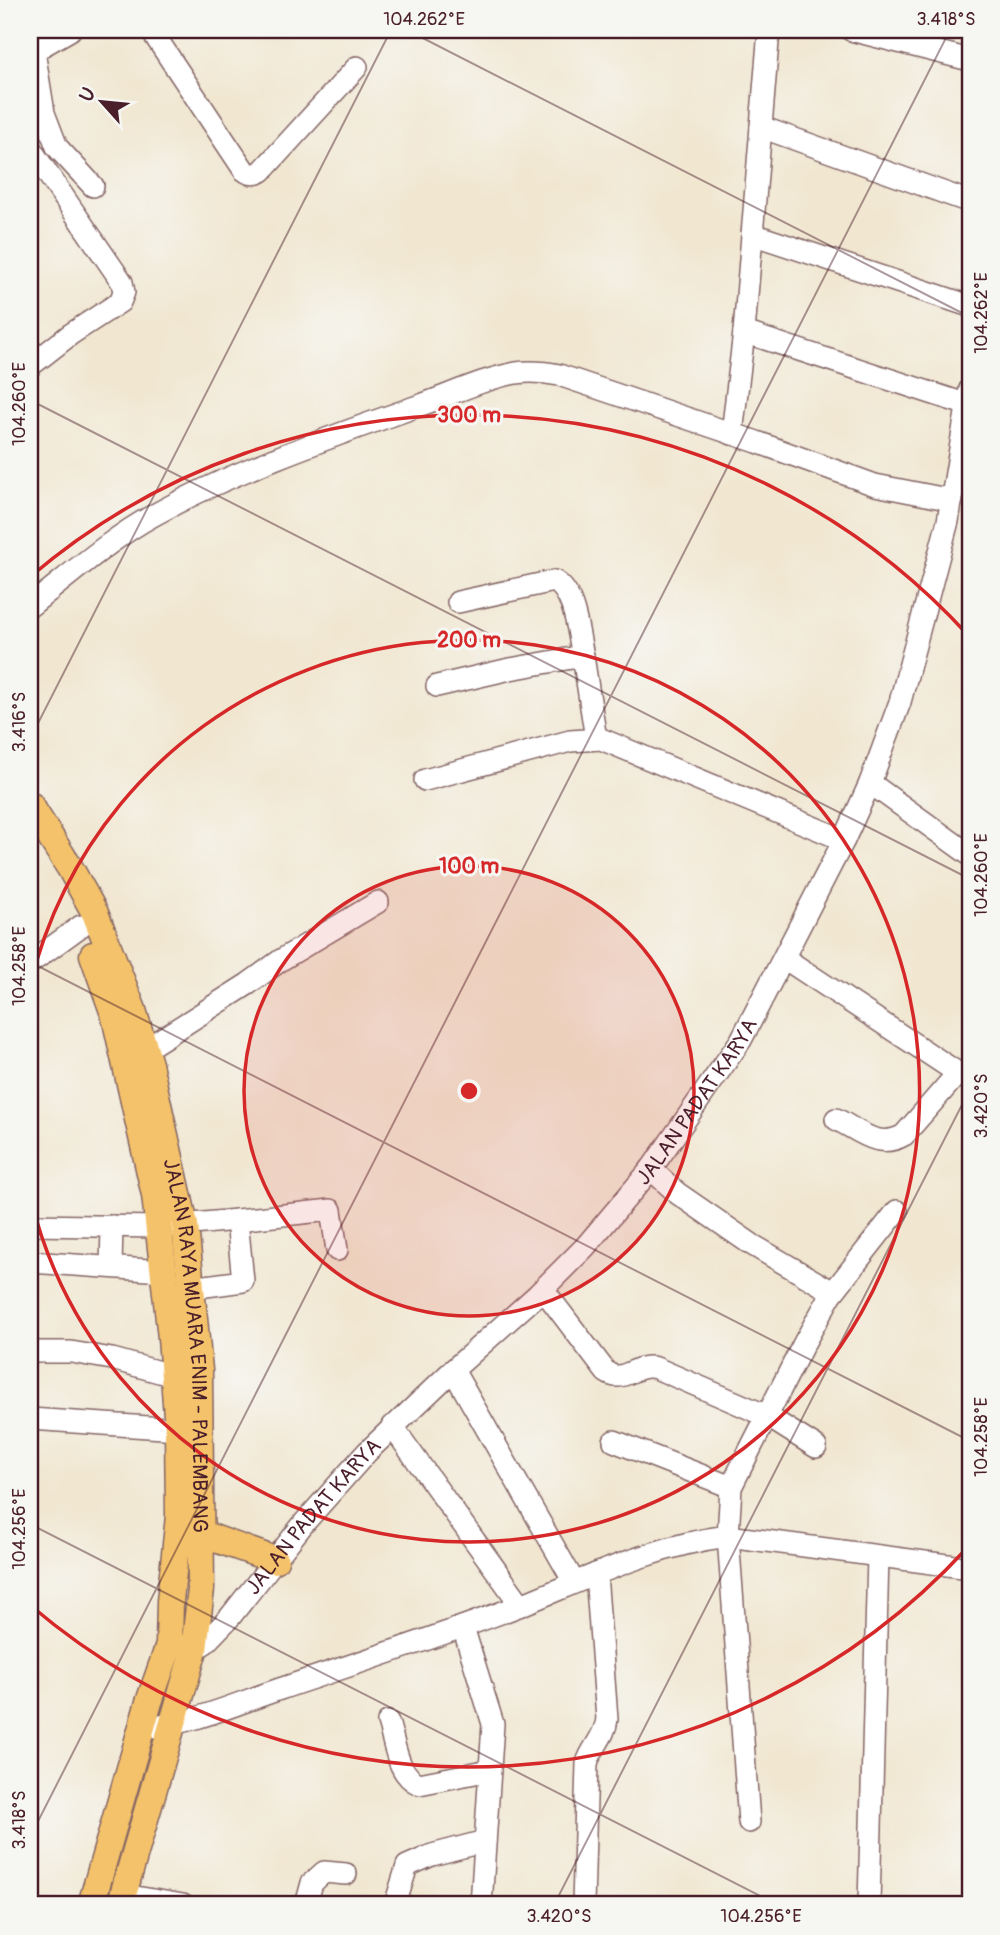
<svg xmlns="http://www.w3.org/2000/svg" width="1000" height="1935" font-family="Pangolin,sans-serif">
  <rect width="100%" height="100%" fill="#f6f6f2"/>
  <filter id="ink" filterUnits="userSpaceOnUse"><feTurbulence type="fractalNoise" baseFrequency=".0143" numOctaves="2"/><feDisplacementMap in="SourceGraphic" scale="14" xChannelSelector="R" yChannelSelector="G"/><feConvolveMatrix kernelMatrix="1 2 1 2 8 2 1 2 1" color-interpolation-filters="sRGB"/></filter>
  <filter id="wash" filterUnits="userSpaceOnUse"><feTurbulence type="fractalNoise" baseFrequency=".00686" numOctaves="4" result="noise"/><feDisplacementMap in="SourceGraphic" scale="28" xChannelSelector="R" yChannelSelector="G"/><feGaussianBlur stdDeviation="1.57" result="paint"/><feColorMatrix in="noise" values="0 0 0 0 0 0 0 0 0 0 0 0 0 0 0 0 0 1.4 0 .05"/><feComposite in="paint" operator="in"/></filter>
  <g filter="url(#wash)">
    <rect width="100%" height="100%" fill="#f1e7d1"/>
  </g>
  <g filter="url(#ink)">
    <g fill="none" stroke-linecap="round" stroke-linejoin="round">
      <g stroke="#846565" stroke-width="24">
        <g id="minor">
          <path d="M 151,30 L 244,170 C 250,175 255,175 262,171 L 357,67"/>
          <path d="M 851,30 L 970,60"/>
          <path d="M 34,51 L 44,113 L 57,147 L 93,186"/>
          <path d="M 30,53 L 70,30"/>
          <path d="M 761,127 L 970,202"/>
          <path d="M 30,148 L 122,282 L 124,292 L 120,302 L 71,334 L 30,366"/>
          <path d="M 752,234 L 970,306"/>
          <path d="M 744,332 L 968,405"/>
          <path d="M 732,434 L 744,332 L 769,30"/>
          <path d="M 458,602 L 554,581 C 575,591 578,634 583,656"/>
          <path d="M 30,606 C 70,575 110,539 154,515 C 235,470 328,438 415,407 C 448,396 482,379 516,373 C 531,371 544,372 559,375 L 757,442 L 875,485 L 952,500"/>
          <path d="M 437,686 L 510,669 L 583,656 L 596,739"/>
          <path d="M 425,780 L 570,741 L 601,739 L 844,840"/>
          <path d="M 870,783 L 970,855"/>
          <path d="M 784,958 L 970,1081"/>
          <path d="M 30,963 L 81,926"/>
          <path d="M 144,1050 L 248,984 L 281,960 L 378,902"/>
          <path d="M 836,1119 C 860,1131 878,1150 904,1135 L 958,1073"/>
          <path d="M 651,1169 L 677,1193 L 751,1244 L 833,1292"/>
          <path d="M 237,1220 L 331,1210 L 337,1250"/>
          <path d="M 30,1225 L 159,1227 L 237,1220 L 243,1281 L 191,1288"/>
          <path d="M 30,1262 L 164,1271"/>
          <path d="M 111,1267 L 112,1226"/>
          <path d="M 543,1289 L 606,1372 C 624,1385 635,1362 656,1368 L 767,1416 L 816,1447"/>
          <path d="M 30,1352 L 71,1352 L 112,1359 L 174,1376"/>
          <path d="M 453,1370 L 574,1582"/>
          <path d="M 30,1419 L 178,1429"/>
          <path d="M 392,1426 L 521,1605"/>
          <path d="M 614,1441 L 731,1487"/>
          <path d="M 463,1627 L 493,1724 L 481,1905"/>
          <path id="s1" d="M 185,1648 L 194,1650 L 205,1643 L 230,1617 L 304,1523 L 367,1452 L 453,1370 L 537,1295 L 585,1247 L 651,1169 L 741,1040 L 844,840 L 870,783 L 900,702 L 948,521 L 970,389"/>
          <path d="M 388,1722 C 395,1743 397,1775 419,1784 L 490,1770"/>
          <path d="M 142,1728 C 190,1725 235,1704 280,1689 C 360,1662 442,1636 521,1605 C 588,1578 655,1545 728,1536 L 970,1568"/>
          <path d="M 749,1822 L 728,1536 L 731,1487 L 804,1343 L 831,1295 L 897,1211"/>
          <path d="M 124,1895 L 183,1905"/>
          <path d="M 306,1905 L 312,1883 L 324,1872 L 346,1874"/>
          <path d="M 395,1905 L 407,1866 L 432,1855 L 485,1841"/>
          <path d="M 583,1905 L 587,1763 C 592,1747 605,1737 607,1719 L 596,1574"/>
          <path d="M 869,1905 L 878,1556"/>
        </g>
      </g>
      <g stroke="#846565" stroke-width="29">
        <g id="major">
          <path id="s2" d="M 30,805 L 70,868 L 95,913 L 133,1010 L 149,1064 L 185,1225 L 199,1370 L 201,1589 L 194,1650 L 120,1905"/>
          <path d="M 185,1528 L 275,1560"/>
          <path d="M 91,1905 L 149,1702 L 169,1645 L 170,1601 L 179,1516 L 178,1429 L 171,1338 L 155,1195 L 115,1017 L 93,955"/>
        </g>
      </g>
      <use href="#minor" stroke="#fff" stroke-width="21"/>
      <use href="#major" stroke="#f4c26a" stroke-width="26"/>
    </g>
  </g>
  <path fill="none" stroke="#4a1f2b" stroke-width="2" stroke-opacity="0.45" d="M 407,30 L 970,317M 30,400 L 970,879M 30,739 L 391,30M 30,962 L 970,1441M 30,1524 L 778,1905M 30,1837 L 950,30M 554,1905 L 970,1089"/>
  <circle cx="469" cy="1091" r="225" fill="#d62828" fill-opacity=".12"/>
  <g fill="none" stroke="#d62828" stroke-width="3.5">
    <circle cx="469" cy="1091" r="225"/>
    <path d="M30 986A451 451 0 1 1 30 1196"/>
    <path d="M967 1548A676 676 0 0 1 30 1605M30 577A676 676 0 0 1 967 634"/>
  </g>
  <g text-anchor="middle" stroke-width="6" stroke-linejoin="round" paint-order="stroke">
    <g font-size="21" fill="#4a1f2b" stroke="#f6f6f2">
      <text dy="7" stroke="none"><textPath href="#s1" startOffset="756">JALAN PADAT KARYA</textPath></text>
      <text dy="7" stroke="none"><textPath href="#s2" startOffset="572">JALAN RAYA MUARA ENIM - PALEMBANG</textPath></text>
      <text dy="7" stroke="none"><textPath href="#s1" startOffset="189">JALAN PADAT KARYA</textPath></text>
    </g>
  </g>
  <circle cx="469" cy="1091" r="10" fill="#d62828" stroke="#f6f6f2" stroke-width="3.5"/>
  <g font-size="21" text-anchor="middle" font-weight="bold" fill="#d62828" stroke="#f6f6f2" stroke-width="6" stroke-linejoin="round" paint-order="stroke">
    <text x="469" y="422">300 m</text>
    <text x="469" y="647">200 m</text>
    <text x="469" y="873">100 m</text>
  </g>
  <rect width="1000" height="1935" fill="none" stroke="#f6f6f2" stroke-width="77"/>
  <g transform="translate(102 102) rotate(297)" stroke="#f6f6f2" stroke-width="5" paint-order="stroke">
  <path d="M0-5L12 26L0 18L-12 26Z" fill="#4a1f2b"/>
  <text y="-10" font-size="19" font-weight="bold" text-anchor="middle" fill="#4a1f2b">U</text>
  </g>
  <rect x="38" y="38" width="924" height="1858" fill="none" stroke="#4a1f2b" stroke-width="2.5"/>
  <g font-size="18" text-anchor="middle" fill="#4a1f2b">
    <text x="424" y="25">104.262°E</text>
    <text x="946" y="25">3.418°S</text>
    <text transform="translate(981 313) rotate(-90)" y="6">104.262°E</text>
    <text transform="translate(19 404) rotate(-90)" y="6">104.260°E</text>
    <text transform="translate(19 722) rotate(-90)" y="6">3.416°S</text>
    <text transform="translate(981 875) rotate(-90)" y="6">104.260°E</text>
    <text transform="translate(19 966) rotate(-90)" y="6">104.258°E</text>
    <text transform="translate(981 1106) rotate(-90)" y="6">3.420°S</text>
    <text transform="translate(981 1437) rotate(-90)" y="6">104.258°E</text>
    <text transform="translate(19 1529) rotate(-90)" y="6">104.256°E</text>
    <text transform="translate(19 1820) rotate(-90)" y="6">3.418°S</text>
    <text x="559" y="1922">3.420°S</text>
    <text x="761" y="1922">104.256°E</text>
  </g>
</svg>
